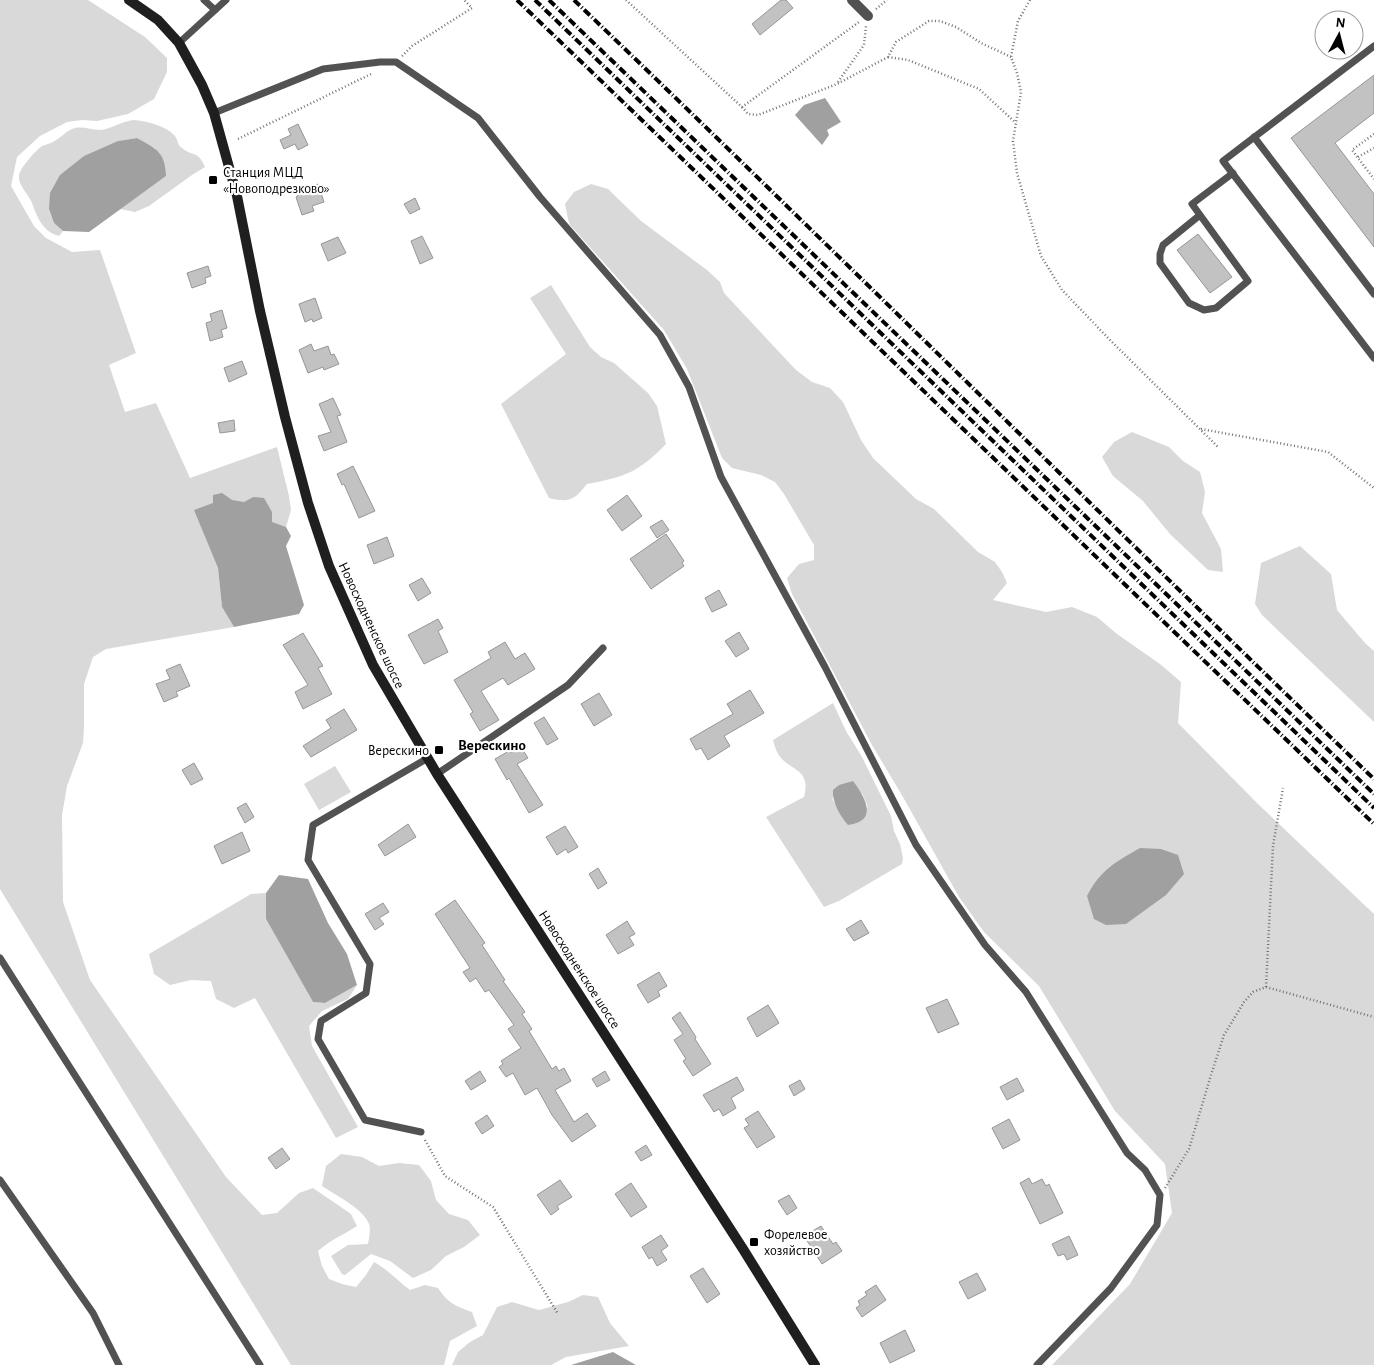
<svg xmlns="http://www.w3.org/2000/svg" width="1374" height="1365" font-family="'Alegreya Sans',sans-serif">
  <rect width="100%" height="100%" fill="#fff"/>
  <g fill="#d9d9d9" fill-rule="evenodd">
    <path d="M 0,0 L 88,0 L 145,37 L 167,58 L 167,72 L 154,99 L 128,114 L 97,121 L 82,120 L 67,122 L 40,136 L 17,157 L 11,186 L 34,226 L 46,238 L 72,252 L 100,250 L 136,353 L 109,365 L 125,412 L 156,403 L 190,478 L 277,447 L 289,496 L 291,510 L 286,527 L 272,523 L 253,497 L 244,502 C 226,500 212,504 195,510 L 218,568 L 222,607 L 234,627 L 106,649 L 93,657 L 84,684 L 84,728 L 83,743 L 67,786 L 62,815 L 63,902 L 90,980 L 226,1177 L 262,1215 L 277,1213 L 299,1193 L 313,1188 L 351,1214 L 357,1226 C 343,1235 330,1240 318,1251 L 322,1266 L 329,1279 L 342,1284 L 356,1287 L 366,1275 L 374,1262 C 388,1270 398,1281 410,1290 L 425,1285 L 438,1288 C 448,1303 455,1306 472,1312 L 477,1326 L 450,1341 L 444,1365 L 291,1365 L 0,889 Z"/>
    <path d="M 134,120 C 146,121 166,126 174,135 C 178,139 177,145 182,148 C 193,157 198,150 205,167 L 192,175 L 149,206 L 135,212 L 120,209 L 166,176 L 155,148 L 137,138 L 118,141 L 49,209 L 54,223 L 63,231 L 59,236 C 43,232 37,217 32,203 C 29,194 18,186 19,176 C 19,169 36,150 42,146 C 47,144 52,143 56,140 C 63,136 67,130 75,128 C 86,126 95,132 106,129 C 116,126 124,121 134,120 Z"/>
    <path d="M 591,184 L 608,189 L 641,221 L 707,270 L 720,282 L 724,293 L 796,370 L 812,382 L 830,388 L 843,402 L 861,440 L 873,458 L 916,499 L 934,509 L 978,552 L 995,562 L 1002,572 L 1007,583 L 993,600 L 1046,612 L 1072,607 L 1097,617 L 1117,634 L 1160,664 L 1181,682 L 1178,723 L 1258,804 L 1374,914 L 1374,1365 L 1052,1365 L 1130,1284 L 1172,1213 L 1165,1164 L 1115,1111 L 1039,986 L 984,932 L 959,897 L 903,797 L 872,745 L 792,594 L 787,578 L 799,564 L 814,560 L 814,545 L 784,494 L 775,482 L 761,475 L 732,468 L 722,458 L 687,369 L 664,330 L 570,225 L 568,219 L 565,204 L 574,192 Z"/>
    <path d="M 551,285 L 590,347 L 601,357 L 614,363 L 648,393 L 657,406 L 666,444 C 639,472 625,477 587,484 C 574,500 570,503 549,498 L 501,404 L 566,354 L 530,298 Z"/>
    <path d="M 1132,432 L 1169,447 L 1183,461 L 1200,472 L 1205,492 L 1202,513 L 1221,549 L 1223,572 L 1208,570 L 1170,534 L 1143,501 L 1113,476 L 1102,457 L 1114,442 Z"/>
    <path d="M 1300,546 L 1331,574 L 1337,610 L 1365,643 L 1374,651 L 1374,722 L 1262,615 L 1255,604 L 1261,563 Z"/>
    <path d="M 833,703 L 846,731 L 862,757 L 891,816 L 894,831 L 900,844 L 903,858 L 902,864 L 839,901 L 824,907 L 766,817 L 804,797 C 812,766 787,772 777,752 C 775,748 774,743 773,740 ZM 862,793 L 868,807 L 843,819 L 832,798 Z"/>
    <path d="M 335,766 L 351,792 L 319,810 L 304,784 Z"/>
    <path d="M 266,893 L 266,919 L 313,1002 L 325,1003 L 357,985 L 348,999 L 322,1011 L 309,1026 L 312,1046 L 358,1127 L 336,1138 L 255,998 L 234,1008 L 216,999 L 211,981 L 191,980 L 170,985 L 154,974 L 149,954 L 251,894 Z"/>
    <path d="M 341,1154 L 362,1157 L 379,1166 L 399,1163 L 419,1165 L 431,1181 L 436,1200 L 449,1214 L 468,1220 L 480,1235 L 464,1247 L 446,1256 L 431,1270 L 413,1278 L 390,1261 L 371,1254 L 345,1275 L 342,1274 L 331,1256 L 348,1245 L 368,1244 C 369,1238 371,1229 369,1224 C 364,1209 335,1195 322,1186 L 326,1166 Z"/>
    <path d="M 583,1295 L 598,1297 L 610,1323 L 629,1346 L 566,1357 L 551,1365 L 452,1365 L 458,1352 L 470,1342 L 483,1335 L 497,1307 L 512,1302 L 539,1310 L 568,1302 Z"/>
  </g>
  <g fill="#a0a0a0">
    <path d="M 825,98 L 841,122 L 827,130 L 829,135 L 822,145 L 795,115 L 804,105 Z"/>
    <path d="M 137,138 C 157,149 165,152 166,176 L 89,232 L 63,231 L 54,223 L 49,209 L 50,193 L 60,175 L 84,156 L 118,141 Z"/>
    <path d="M 222,493 L 232,500 L 244,502 L 253,497 L 264,498 L 272,512 L 272,522 L 286,527 L 291,536 L 286,546 L 304,605 L 299,614 L 234,627 L 222,607 L 218,568 L 194,510 L 213,503 L 213,495 Z"/>
    <path d="M 853,781 C 865,797 879,821 848,825 C 840,816 832,802 833,790 L 839,785 Z"/>
    <path d="M 1140,848 L 1161,849 L 1178,855 L 1184,874 L 1166,895 L 1126,924 L 1106,925 L 1094,919 L 1087,896 C 1101,869 1116,862 1140,848 Z"/>
    <path d="M 279,875 L 308,879 L 328,923 L 347,954 L 357,985 L 325,1003 L 313,1002 L 266,919 L 266,893 Z"/>
    <path d="M 613,1352 L 636,1365 L 570,1365 L 571,1365 Z"/>
  </g>
  <g fill="#c2c2c2" stroke="#969696">
    <path d="M 781,0 L 786,0 L 793,8 L 760,35 L 752,24 Z"/>
    <path d="M 1374,75 L 1374,113 L 1335,143 L 1374,194 L 1374,247 L 1291,138 Z"/>
    <path d="M 298,124 L 308,145 L 298,150 L 295,144 L 284,149 L 280,140 L 291,135 L 288,129 Z"/>
    <path d="M 318,184 L 324,202 L 312,206 L 314,211 L 302,215 L 296,197 L 298,196 L 297,191 Z"/>
    <path d="M 415,198 L 420,209 L 410,214 L 404,204 Z"/>
    <path d="M 1198,234 L 1232,277 L 1210,293 L 1177,250 Z"/>
    <path d="M 422,236 L 433,258 L 420,264 L 411,241 Z"/>
    <path d="M 338,237 L 346,253 L 328,261 L 321,244 Z"/>
    <path d="M 208,266 L 211,276 L 205,278 L 206,283 L 192,288 L 187,273 Z"/>
    <path d="M 315,298 L 322,318 L 313,322 L 312,319 L 305,322 L 299,304 Z"/>
    <path d="M 222,310 L 227,328 L 221,330 L 223,337 L 210,341 L 206,323 L 212,321 L 210,314 Z"/>
    <path d="M 311,344 L 314,351 L 328,346 L 331,355 L 334,354 L 339,364 L 324,370 L 323,367 L 308,373 L 299,350 Z"/>
    <path d="M 242,361 L 247,374 L 229,382 L 224,368 Z"/>
    <path d="M 333,398 L 341,415 L 337,416 L 347,442 L 324,451 L 318,436 L 331,432 L 319,404 Z"/>
    <path d="M 234,420 L 235,431 L 220,433 L 218,423 Z"/>
    <path d="M 353,466 L 375,511 L 359,518 L 344,484 L 342,485 L 337,474 Z"/>
    <path d="M 627,495 L 642,516 L 622,531 L 607,510 Z"/>
    <path d="M 662,520 L 669,530 L 657,538 L 650,527 Z"/>
    <path d="M 666,534 L 684,561 L 682,563 L 684,566 L 651,589 L 630,559 Z"/>
    <path d="M 387,537 L 394,556 L 374,564 L 367,545 Z"/>
    <path d="M 422,578 L 431,593 L 418,601 L 409,585 Z"/>
    <path d="M 719,590 L 727,605 L 712,612 L 705,598 Z"/>
    <path d="M 438,619 L 443,628 L 438,631 L 448,652 L 424,664 L 408,635 Z"/>
    <path d="M 739,632 L 749,649 L 736,657 L 725,641 Z"/>
    <path d="M 303,633 L 323,666 L 318,668 L 332,694 L 303,709 L 295,692 L 308,685 L 283,645 Z"/>
    <path d="M 505,642 L 515,659 L 525,653 L 535,669 L 508,685 L 503,678 L 481,691 L 499,720 L 480,731 L 470,714 L 473,712 L 454,680 L 491,658 L 488,652 Z"/>
    <path d="M 180,664 L 190,686 L 176,692 L 178,696 L 164,702 L 156,684 L 170,679 L 166,670 Z"/>
    <path d="M 750,690 L 764,713 L 724,736 L 730,746 L 708,760 L 701,748 L 696,750 L 690,739 L 733,714 L 727,704 Z"/>
    <path d="M 599,693 L 612,715 L 594,726 L 581,704 Z"/>
    <path d="M 344,709 L 357,730 L 311,757 L 303,746 L 331,728 L 326,720 Z"/>
    <path d="M 544,717 L 558,739 L 547,745 L 534,723 Z"/>
    <path d="M 521,747 L 528,758 L 517,764 L 543,805 L 529,813 L 509,778 L 507,780 L 495,759 L 509,751 L 511,753 Z"/>
    <path d="M 194,763 L 203,779 L 191,785 L 182,770 Z"/>
    <path d="M 246,803 L 254,817 L 245,823 L 237,808 Z"/>
    <path d="M 408,824 L 416,837 L 385,856 L 378,845 Z"/>
    <path d="M 565,826 L 578,847 L 568,853 L 566,849 L 557,855 L 546,837 Z"/>
    <path d="M 242,832 L 250,851 L 222,864 L 214,846 Z"/>
    <path d="M 598,868 L 607,883 L 598,889 L 589,874 Z"/>
    <path d="M 455,900 L 485,943 L 482,945 L 505,980 L 503,981 L 525,1012 L 522,1014 L 532,1029 L 529,1031 L 552,1069 L 556,1066 L 559,1071 L 564,1068 L 571,1081 L 555,1090 L 574,1122 L 587,1113 L 596,1126 L 572,1142 L 552,1115 L 537,1088 L 525,1095 L 513,1073 L 506,1077 L 499,1067 L 503,1064 L 501,1061 L 521,1048 L 508,1029 L 514,1025 L 489,990 L 485,992 L 476,978 L 470,982 L 463,972 L 470,968 L 435,914 Z"/>
    <path d="M 383,903 L 389,912 L 379,918 L 384,924 L 375,930 L 365,914 Z"/>
    <path d="M 861,920 L 869,933 L 854,941 L 846,929 Z"/>
    <path d="M 627,921 L 635,934 L 629,937 L 634,945 L 618,954 L 606,935 Z"/>
    <path d="M 659,972 L 667,986 L 658,991 L 660,996 L 648,1003 L 637,985 Z"/>
    <path d="M 947,999 L 959,1024 L 938,1033 L 926,1008 Z"/>
    <path d="M 768,1005 L 779,1023 L 757,1037 L 747,1018 Z"/>
    <path d="M 680,1012 L 696,1037 L 695,1039 L 711,1064 L 693,1076 L 683,1061 L 686,1059 L 674,1040 L 683,1034 L 672,1018 Z"/>
    <path d="M 480,1071 L 486,1081 L 471,1090 L 465,1081 Z"/>
    <path d="M 605,1071 L 610,1080 L 597,1087 L 592,1079 Z"/>
    <path d="M 737,1077 L 744,1090 L 731,1098 L 736,1108 L 723,1116 L 719,1109 L 714,1112 L 703,1095 Z"/>
    <path d="M 1017,1078 L 1024,1091 L 1007,1100 L 1000,1087 Z"/>
    <path d="M 800,1080 L 805,1089 L 794,1096 L 789,1086 Z"/>
    <path d="M 758,1111 L 775,1137 L 757,1148 L 744,1128 L 749,1125 L 745,1119 Z"/>
    <path d="M 487,1115 L 494,1126 L 482,1134 L 475,1123 Z"/>
    <path d="M 1009,1119 L 1020,1140 L 1003,1149 L 992,1128 Z"/>
    <path d="M 646,1145 L 652,1155 L 641,1161 L 635,1152 Z"/>
    <path d="M 282,1148 L 290,1159 L 276,1169 L 268,1158 Z"/>
    <path d="M 1029,1178 L 1032,1184 L 1042,1179 L 1046,1186 L 1049,1184 L 1063,1213 L 1040,1224 L 1020,1183 Z"/>
    <path d="M 560,1180 L 572,1197 L 557,1206 L 559,1209 L 551,1215 L 537,1195 Z"/>
    <path d="M 631,1183 L 647,1207 L 631,1217 L 615,1194 Z"/>
    <path d="M 789,1195 L 797,1208 L 787,1215 L 778,1201 Z"/>
    <path d="M 821,1226 L 833,1244 L 836,1242 L 842,1251 L 822,1264 L 804,1236 Z"/>
    <path d="M 661,1235 L 668,1246 L 661,1251 L 667,1260 L 657,1266 L 652,1257 L 649,1259 L 642,1247 Z"/>
    <path d="M 1069,1236 L 1078,1255 L 1067,1260 L 1064,1254 L 1058,1256 L 1052,1244 Z"/>
    <path d="M 703,1268 L 720,1294 L 707,1303 L 690,1276 Z"/>
    <path d="M 977,1273 L 986,1290 L 968,1299 L 959,1282 Z"/>
    <path d="M 876,1285 L 886,1300 L 862,1317 L 856,1308 L 860,1305 L 858,1301 L 867,1295 L 865,1292 Z"/>
    <path d="M 905,1330 L 915,1351 L 890,1363 L 880,1343 Z"/>
  </g>
  <g fill="none" stroke-linecap="round" stroke-linejoin="round">
    <g stroke="#747474" stroke-width="2.5" stroke-dasharray="1 2.5" stroke-linecap="butt">
      <path d="M 626,0 L 742,107 L 859,22"/>
      <path d="M 1030,0 L 1018,21 L 1011,57 L 1017,73 L 1021,92 L 1013,141 L 1017,173 L 1041,256 L 1062,290 L 1110,340 L 1219,448"/>
      <path d="M 876,9 L 887,0"/>
      <path d="M 402,56 L 412,46 L 472,8 L 464,0"/>
      <path d="M 888,57 L 908,60 L 979,89 L 1016,123"/>
      <path d="M 838,82 L 864,45 L 866,26"/>
      <path d="M 742,107 L 748,114 L 758,115 L 837,84 L 888,57 L 896,42 L 929,21 L 940,21 L 956,27 L 981,43 L 1011,57"/>
      <path d="M 1374,134 L 1352,150 L 1374,179"/>
      <path d="M 238,139 L 371,74"/>
      <path d="M 1358,157 L 1374,148"/>
      <path d="M 1201,429 L 1328,452 L 1374,488"/>
      <path d="M 1266,987 L 1273,846 L 1283,788"/>
      <path d="M 425,1140 L 445,1176 L 493,1207 L 558,1314"/>
      <path d="M 1165,1188 L 1189,1149 L 1211,1075 L 1224,1035 L 1244,1002 L 1253,992 L 1266,987 L 1374,1017"/>
    </g>
    <g stroke="#525252" stroke-width="7">
      <path d="M 204,0 L 215,10"/>
      <path d="M 179,43 L 226,0"/>
      <path d="M 1374,46 L 1223,161 L 1374,358"/>
      <path d="M 214,113 L 323,69 L 380,62 L 396,62 L 478,118 L 540,197 L 660,335 L 689,387 L 721,477 L 825,667 L 916,845 L 985,945 L 1026,992 L 1127,1153 L 1145,1170 L 1160,1195 L 1157,1225 L 1111,1288 L 1037,1365"/>
      <path d="M 1254,137 L 1374,294"/>
      <path d="M 1200,215 L 1168,241 L 1163,245 L 1160,254 L 1160,263 L 1189,303 L 1204,310 L 1216,308 L 1248,281 L 1192,204 L 1233,173"/>
      <path d="M 437,774 L 568,685 L 603,648"/>
      <path d="M 0,958 L 260,1365"/>
      <path d="M 421,1132 L 365,1120 L 318,1039 L 321,1021 L 366,993 L 370,964 L 308,860 L 313,825 L 428,758"/>
      <path d="M 0,1180 L 93,1313 L 119,1365"/>
    </g>
    <path stroke="#525252" stroke-width="10" d="M 852,0 L 868,16"/>
    <path stroke="#1f1f1f" stroke-width="10" d="M 129,0 L 158,20 L 179,43 L 202,85 L 214,113 L 237,196 L 260,311 L 285,417 L 308,503 L 329,566 L 373,665 L 437,774 L 743,1249 L 815,1365"/>
    <g stroke="#000" stroke-width="4" stroke-dasharray="8 2.5 1 2.5" stroke-linecap="butt">
      <path d="M 517,0 L 1374,824"/>
      <path d="M 535,0 L 1374,808"/>
      <path d="M 549,0 L 1374,794"/>
      <path d="M 574,0 C 843,258 1106,521 1374,779"/>
    </g>
  </g>
  <g fill="#000" stroke="#fff" stroke-width="2">
    <rect x="208" y="175" width="10" height="10" rx="2.5"/>
    <rect x="434" y="745" width="10" height="10" rx="2.5"/>
    <rect x="749" y="1237" width="10" height="10" rx="2.5"/>
  </g>
  <g text-anchor="middle" stroke-width="4.5" stroke-linejoin="round" paint-order="stroke">
    <g font-size="14" fill="#000" stroke="#fff" text-anchor="start">
      <text x="223" y="177">Станция МЦД<tspan x="223" dy="16">«Новоподрезково»</tspan></text>
      <text x="429" y="755" text-anchor="end">Верескино</text>
      <text x="764" y="1239">Форелевое<tspan x="764" dy="16">хозяйство</tspan></text>
    </g>
    <g font-size="14" fill="#000" stroke="#fff">
      <text transform="translate(372 625) rotate(65)" y="5">Новосходненское шоссе</text>
      <text transform="translate(580 969) rotate(57)" y="5">Новосходненское шоссе</text>
    </g>
    <g font-size="15" font-weight="bold" fill="#000" stroke="#fff">
      <text x="492" y="750">Верескино</text>
    </g>
  </g>
  <g transform="translate(1339 35) rotate(7)"><circle r="24" fill="#ffffff" stroke="#999999"/>
  <path d="M0-4L9 19L0 12L-9 19Z" fill="#000000"/>
  <text y="-8" font-size="14" font-weight="bold" text-anchor="middle" fill="#000000">N</text>
  </g>
</svg>
